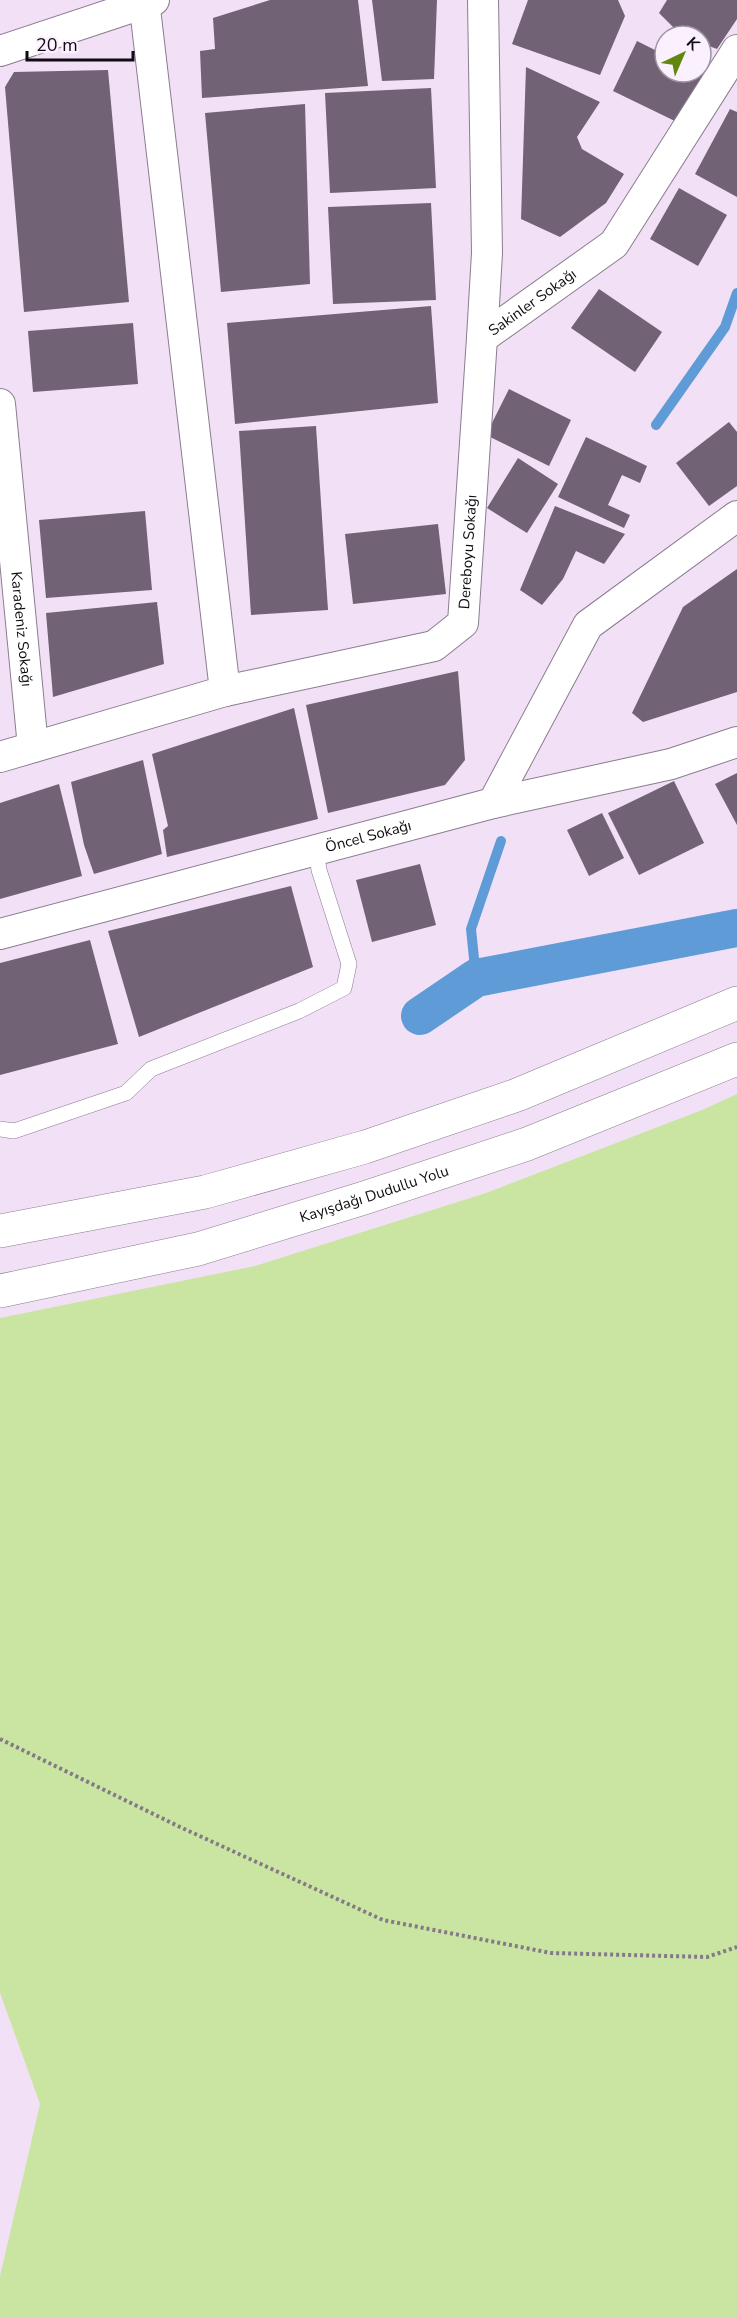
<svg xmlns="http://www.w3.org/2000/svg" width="737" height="2318" font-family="'Nunito Sans',sans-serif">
  <rect width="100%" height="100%" fill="#f2e1f6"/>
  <path fill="#cae5a2" d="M 737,1094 L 737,2318 L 0,2318 L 0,2276 L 40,2104 L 0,1993 L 0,1318 L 255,1266 L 486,1193 L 702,1110 Z"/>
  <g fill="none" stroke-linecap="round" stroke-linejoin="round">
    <g stroke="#5f9bd6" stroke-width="10">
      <path d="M 656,425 L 725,327 L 737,293"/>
      <path d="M 476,978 L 471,929 L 501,841"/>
    </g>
    <path stroke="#5f9bd6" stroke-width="38" d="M 420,1016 L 476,978 L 737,928"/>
  </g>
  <g fill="#716275">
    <path d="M 270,0 L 358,0 L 368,86 L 202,98 L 200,51 L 215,49 L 213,18 Z"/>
    <path d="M 372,0 L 437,0 L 434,79 L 382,81 Z"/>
    <path d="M 528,0 L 618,0 L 625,16 L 600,75 L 512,44 Z"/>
    <path d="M 667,0 L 737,0 L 737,19 L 717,49 L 701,43 L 701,36 L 682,36 L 659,13 Z"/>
    <path d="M 637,41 L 665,55 L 665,72 L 705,74 L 681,124 L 613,91 Z"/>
    <path d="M 526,67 L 600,102 L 577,137 L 582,149 L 624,174 L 606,203 L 560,237 L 521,219 Z"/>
    <path d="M 108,70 L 129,302 L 24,312 L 5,87 L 14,72 Z"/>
    <path d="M 431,88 L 436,188 L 330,193 L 325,93 Z"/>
    <path d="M 305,104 L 310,284 L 221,292 L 205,113 Z"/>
    <path d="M 730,109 L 737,112 L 737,197 L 695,174 Z"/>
    <path d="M 679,188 L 727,215 L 698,266 L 650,239 Z"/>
    <path d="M 431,203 L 436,300 L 333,304 L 328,207 Z"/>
    <path d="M 599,289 L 662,332 L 635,372 L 571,328 Z"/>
    <path d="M 431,306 L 438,403 L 235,424 L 227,323 Z"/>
    <path d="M 133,323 L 138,384 L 33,392 L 28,331 Z"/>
    <path d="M 509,389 L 571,420 L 549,466 L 486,435 Z"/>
    <path d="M 729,422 L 737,432 L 737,486 L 709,506 L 676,463 Z"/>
    <path d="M 316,426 L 328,610 L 251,615 L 239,431 Z"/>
    <path d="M 586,437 L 647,466 L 640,483 L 622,475 L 608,505 L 630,515 L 624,528 L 558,497 Z"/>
    <path d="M 518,458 L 558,484 L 527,533 L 487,508 Z"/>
    <path d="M 555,506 L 625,534 L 604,564 L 576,551 L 563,579 L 542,605 L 520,590 Z"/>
    <path d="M 145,511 L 152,590 L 46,598 L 39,520 Z"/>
    <path d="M 438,524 L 446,594 L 353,604 L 345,534 Z"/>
    <path d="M 737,569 L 737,692 L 643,722 L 632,713 L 683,607 Z"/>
    <path d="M 157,602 L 164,664 L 53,697 L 46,613 Z"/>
    <path d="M 458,671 L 465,760 L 445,785 L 328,813 L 306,705 Z"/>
    <path d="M 294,708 L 318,819 L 167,857 L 163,830 L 168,826 L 152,754 Z"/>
    <path d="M 143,760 L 162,854 L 94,874 L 84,845 L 71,782 Z"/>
    <path d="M 737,773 L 737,825 L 715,784 Z"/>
    <path d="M 674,781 L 704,843 L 639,875 L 608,813 Z"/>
    <path d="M 59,784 L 82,876 L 0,899 L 0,803 Z"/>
    <path d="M 602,813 L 624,858 L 589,876 L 567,830 Z"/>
    <path d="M 420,864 L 436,925 L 372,942 L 356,880 Z"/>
    <path d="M 291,886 L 313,967 L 139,1037 L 108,931 Z"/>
    <path d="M 90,940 L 118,1044 L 0,1075 L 0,963 Z"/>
  </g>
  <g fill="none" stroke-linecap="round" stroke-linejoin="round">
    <g stroke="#8b7c8f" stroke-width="16">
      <path id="lane" d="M 0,1129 L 14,1131 L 126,1093 L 151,1069 L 299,1011 L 344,988 L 349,964 L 319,870 L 316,850"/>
    </g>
    <g stroke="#8b7c8f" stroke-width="32">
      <g id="street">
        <path id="s1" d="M 483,0 L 487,253 L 482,338 L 614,244 L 737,50"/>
        <path d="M 0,51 L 154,0"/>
        <path id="s2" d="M 0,404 L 33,747"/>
        <path id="s3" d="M 225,691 L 434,646 L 463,623 L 482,338"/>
        <path d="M 0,757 L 225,691 L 144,0"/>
        <path d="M 493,803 L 588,625 L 737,516"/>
        <path id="s4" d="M 0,934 L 493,803 L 671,764 L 737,742"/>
      </g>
    </g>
    <g stroke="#8b7c8f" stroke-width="34">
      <g id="primary">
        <path d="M 0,1231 L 205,1192 L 365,1147 L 517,1095 L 737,1003"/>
        <path id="s5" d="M 0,1291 L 198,1249 L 364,1198 L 527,1144 L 737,1059"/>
      </g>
    </g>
    <path stroke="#847987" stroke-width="4" stroke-dasharray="3 3" stroke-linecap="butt" d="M 0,1739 L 180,1827 L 383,1920 L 551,1953 L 707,1957 L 737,1947"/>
    <use href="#lane" stroke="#fff" stroke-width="15"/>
    <use href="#street" stroke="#fff" stroke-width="30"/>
    <use href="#primary" stroke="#fff" stroke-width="33"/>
  </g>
  <g text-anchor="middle" stroke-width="6" stroke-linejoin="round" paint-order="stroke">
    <g font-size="15" fill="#100b12" stroke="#fbf1fe">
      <text dy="5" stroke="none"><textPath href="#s1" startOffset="400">Sakinler Sokağı</textPath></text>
      <text dy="5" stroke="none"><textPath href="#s3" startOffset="322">Dereboyu Sokağı</textPath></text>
      <text dy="5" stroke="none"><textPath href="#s2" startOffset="226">Karadeniz Sokağı</textPath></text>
      <text dy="5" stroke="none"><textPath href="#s4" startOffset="381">Öncel Sokağı</textPath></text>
      <text dy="5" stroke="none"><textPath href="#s5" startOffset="387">Kayışdağı Dudullu Yolu</textPath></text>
    </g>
  </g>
  <g transform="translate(683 54) rotate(44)"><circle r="28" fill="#fbf1fe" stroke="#9d95a0" stroke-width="1.5"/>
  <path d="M0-4.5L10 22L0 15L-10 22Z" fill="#61870d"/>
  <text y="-9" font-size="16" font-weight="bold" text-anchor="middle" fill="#100b12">K</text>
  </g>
  <path d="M27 51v9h106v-9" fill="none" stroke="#100b12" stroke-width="3"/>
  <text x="36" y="51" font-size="18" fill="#100b12" stroke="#fbf1fe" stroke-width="4.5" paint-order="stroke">20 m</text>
</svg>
